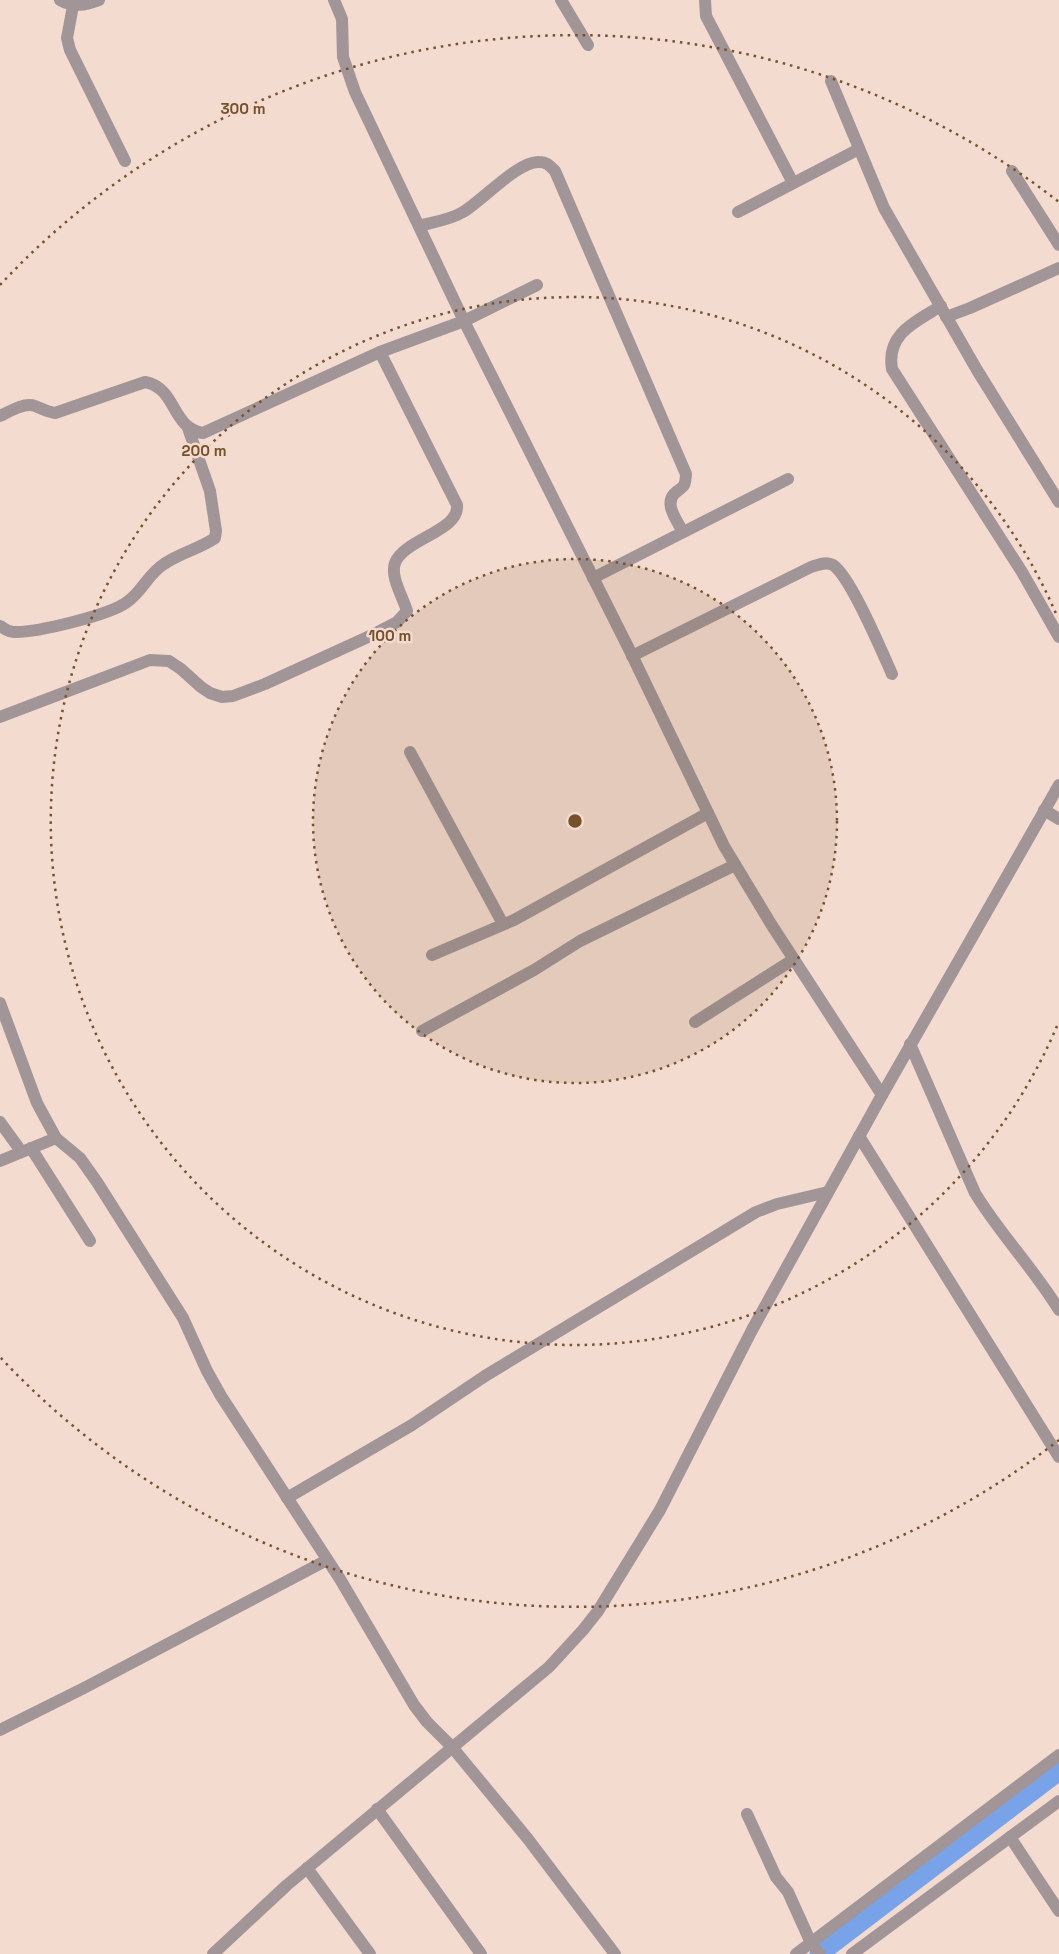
<svg xmlns="http://www.w3.org/2000/svg" width="1059" height="1954" font-family="'Space Grotesk',sans-serif">
  <rect width="100%" height="100%" fill="#f3dbcf"/>
  <g fill="none" stroke-linecap="round" stroke-linejoin="round">
    <path stroke="#78a3e9" stroke-width="19" d="M 819,1954 L 1059,1771"/>
    <g stroke="#a19598" stroke-width="12">
      <path d="M 60,0 C 74,8 85,5 99,0"/>
      <path d="M 334,0 L 342,19 L 343,57 L 355,92 L 464,321 L 629,649 L 724,846 L 771,924 L 882,1095"/>
      <path d="M 561,0 L 588,45"/>
      <path d="M 705,0 L 706,16 L 793,183"/>
      <path d="M 73,6 L 67,38 L 70,50 L 125,161"/>
      <path d="M 831,81 L 884,208 L 977,370 L 1059,502"/>
      <path d="M 1012,171 L 1059,245"/>
      <path d="M 738,212 L 859,149"/>
      <path d="M 419,226 C 433,222 450,220 463,212 C 482,201 518,161 539,162 C 547,162 550,166 555,171 L 686,474 C 685,490 683,485 674,494 C 664,505 678,522 683,532"/>
      <path d="M 941,306 C 915,322 886,334 892,369 L 1022,572 L 1059,637"/>
      <path d="M 946,317 L 970,308 L 1059,268"/>
      <path d="M 0,416 C 10,411 25,402 35,406 C 43,409 47,412 55,413 L 145,382 C 177,388 171,428 203,433 L 380,352 L 464,321 L 537,285"/>
      <path d="M 593,578 L 788,479"/>
      <path d="M 0,626 C 5,629 8,632 14,632 C 35,633 110,615 127,602 C 142,592 148,574 164,564 C 180,553 199,549 215,538 L 216,531 L 210,491 L 188,428"/>
      <path d="M 632,656 L 811,567 C 818,565 826,561 833,565 C 851,577 882,652 892,674"/>
      <path d="M 0,717 L 150,660 L 169,661 L 181,669 L 201,687 L 210,693 L 222,697 L 233,696 L 265,684 L 370,636 L 397,622 L 407,611 C 403,597 390,577 395,563 C 404,539 460,531 457,505 L 380,352"/>
      <path d="M 410,752 L 503,924"/>
      <path d="M 1044,810 L 1059,819"/>
      <path d="M 432,955 L 514,920 L 708,813"/>
      <path d="M 0,1003 L 37,1103 L 56,1138 L 80,1158 L 97,1182 L 183,1318 L 207,1371 L 221,1396 L 340,1579 L 414,1705 L 427,1722 L 452,1747 L 528,1839 L 615,1954"/>
      <path d="M 695,1022 L 794,959"/>
      <path d="M 422,1031 L 534,970 L 580,941 L 735,865"/>
      <path d="M 910,1044 L 975,1193 C 1000,1234 1034,1269 1059,1310"/>
      <path d="M 0,1122 L 21,1151"/>
      <path d="M 859,1136 L 1059,1457"/>
      <path d="M 31,1148 L 90,1241"/>
      <path d="M 0,1161 L 56,1138"/>
      <path d="M 287,1498 L 412,1425 L 485,1376 L 756,1212 L 777,1204 L 828,1192"/>
      <path d="M 0,1730 L 84,1688 L 327,1560"/>
      <path d="M 377,1809 L 481,1954"/>
      <path d="M 747,1814 L 776,1877 L 788,1892 L 811,1943 L 820,1954"/>
      <path d="M 1010,1837 L 1059,1911"/>
      <path d="M 307,1868 L 370,1954"/>
      <path d="M 213,1954 L 287,1885 L 549,1667 L 583,1630 L 598,1611 L 660,1510 L 752,1330 L 882,1095 L 1059,785"/>
      <path d="M 796,1954 L 1059,1755"/>
      <path d="M 852,1954 L 1059,1801"/>
    </g>
  </g>
  <circle cx="575" cy="821" r="262" fill="#76512c" fill-opacity=".12"/>
  <g fill="none" stroke="#76512c" stroke-width="2.5" stroke-dasharray="2.5 5">
    <circle cx="575" cy="821" r="262"/>
    <path d="M1057 1026A524 524 0 1 1 1057 616"/>
    <path d="M1059 1440A786 786 0 0 1 0 1357M0 285A786 786 0 0 1 1059 202"/>
  </g>
  <circle cx="575" cy="821" r="8" fill="#76512c" stroke="#f3dbcf" stroke-width="2.5"/>
  <g font-size="15" text-anchor="middle" font-weight="bold" fill="#76512c" stroke="#f3dbcf" stroke-width="5" stroke-linejoin="round" paint-order="stroke">
    <text x="243" y="114">300 m</text>
    <text x="204" y="456">200 m</text>
    <text x="390" y="641">100 m</text>
  </g>
</svg>
